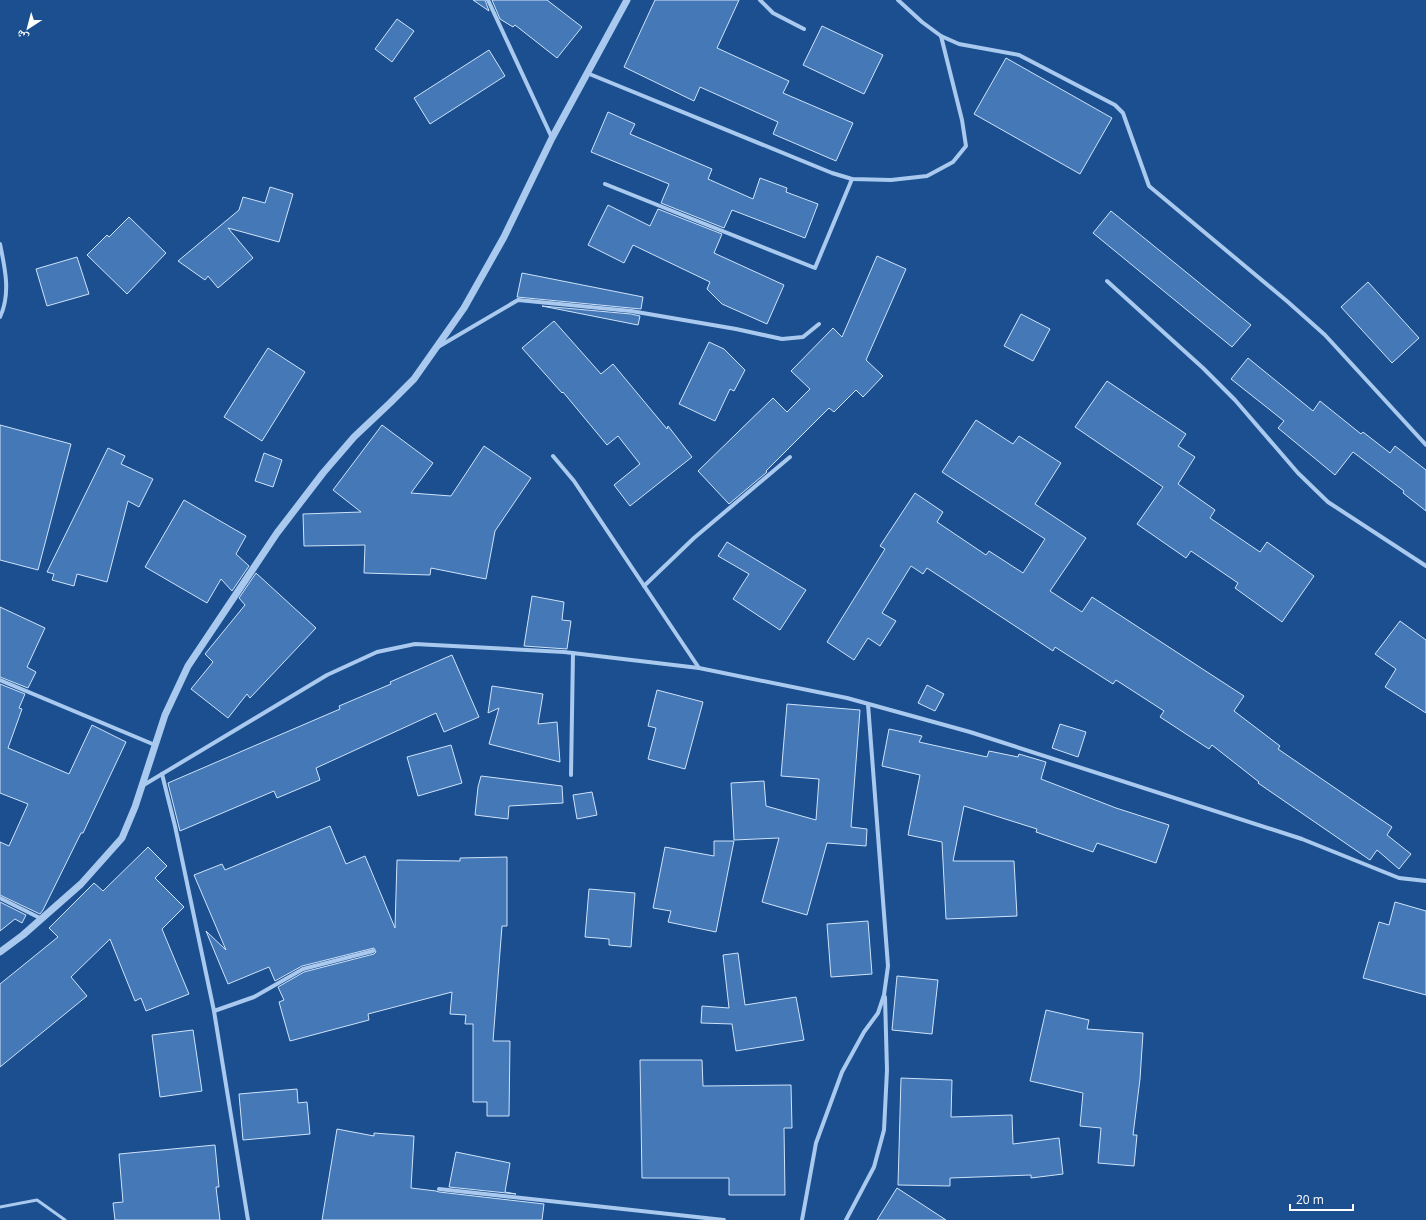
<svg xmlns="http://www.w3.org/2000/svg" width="1426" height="1220" font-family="'Open Sans','Noto Naskh Arabic',sans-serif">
  <rect width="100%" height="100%" fill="#1b4f8f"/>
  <g fill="#4478b7" stroke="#cfe3fa">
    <path d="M 473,0 L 485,0 L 489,11 Z"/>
    <path d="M 492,0 L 547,0 L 582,27 L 557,58 L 515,25 L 513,27 L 500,19 Z"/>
    <path d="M 655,0 L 739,0 L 717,48 L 789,81 L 783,93 L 853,123 L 836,161 L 773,134 L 778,122 L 700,87 L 694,101 L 624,67 Z"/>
    <path d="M 397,19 L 414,31 L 392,62 L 375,49 Z"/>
    <path d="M 822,26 L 883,55 L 864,94 L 803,65 Z"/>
    <path d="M 489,50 L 505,76 L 430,124 L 414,98 Z"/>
    <path d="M 1006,58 L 1112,118 L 1080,174 L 974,114 Z"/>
    <path d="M 608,112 L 635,124 L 630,134 L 712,169 L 708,179 L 753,199 L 760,178 L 787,188 L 786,192 L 818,204 L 805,238 L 732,210 L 724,228 L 661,203 L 669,184 L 591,152 Z"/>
    <path d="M 270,187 L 293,194 L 279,242 L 228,228 L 253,258 L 218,288 L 208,276 L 205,280 L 178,261 L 239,210 L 243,197 L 265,203 Z"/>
    <path d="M 608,205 L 650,226 L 658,209 L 722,234 L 714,253 L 784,285 L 767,324 L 722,304 L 707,289 L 710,282 L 633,245 L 624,263 L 588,245 Z"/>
    <path d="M 1111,211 L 1251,325 L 1232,347 L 1093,233 Z"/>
    <path d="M 129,217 L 166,253 L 127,294 L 87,255 L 107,235 L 109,237 Z"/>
    <path d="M 877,256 L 906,269 L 866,360 L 883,376 L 863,397 L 856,390 L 834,412 L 829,408 L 766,471 L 767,472 L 729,504 L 698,471 L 773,398 L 787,412 L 810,389 L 791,371 L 833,328 L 842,337 Z"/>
    <path d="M 77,257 L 89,294 L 47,306 L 36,269 Z"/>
    <path d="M 522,273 L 643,297 L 641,309 L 517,297 Z"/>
    <path d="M 1368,282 L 1419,338 L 1392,363 L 1341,307 Z"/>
    <path d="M 542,306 L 631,314 L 640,316 L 638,325 Z"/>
    <path d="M 1021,314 L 1050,329 L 1033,361 L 1004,346 Z"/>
    <path d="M 554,321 L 601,374 L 613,364 L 667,429 L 668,426 L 692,457 L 630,506 L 614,485 L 640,464 L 618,436 L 607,445 L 563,392 L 562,393 L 522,348 Z"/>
    <path d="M 709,342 L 724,349 L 745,370 L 734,391 L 730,389 L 715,421 L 679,404 Z"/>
    <path d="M 268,348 L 305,372 L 262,441 L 224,417 Z"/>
    <path d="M 1248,358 L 1313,411 L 1320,401 L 1361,434 L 1363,432 L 1390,453 L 1395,446 L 1426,470 L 1426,511 L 1403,493 L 1404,491 L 1353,452 L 1335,475 L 1278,428 L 1284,421 L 1231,379 Z"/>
    <path d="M 1107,381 L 1186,434 L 1178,446 L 1195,457 L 1178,484 L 1215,510 L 1210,518 L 1260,552 L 1267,542 L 1314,576 L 1282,622 L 1235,588 L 1238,583 L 1191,551 L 1186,558 L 1137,524 L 1163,487 L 1075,427 Z"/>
    <path d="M 976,420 L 1013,444 L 1019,436 L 1061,463 L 1035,504 L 1086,538 L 1050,591 L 1082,612 L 1092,597 L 1244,696 L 1234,711 L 1280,746 L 1278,749 L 1392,827 L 1387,835 L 1411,854 L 1399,869 L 1377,850 L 1370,860 L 1258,783 L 1259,782 L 1212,745 L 1209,749 L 1160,717 L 1164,711 L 1116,680 L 1113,684 L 1055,647 L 1053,651 L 927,568 L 923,574 L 911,566 L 882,613 L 896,621 L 880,646 L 868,638 L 854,660 L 827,642 L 885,549 L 880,546 L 915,493 L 943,512 L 937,522 L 986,555 L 989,551 L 1023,573 L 1045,539 L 942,472 Z"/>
    <path d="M 0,425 L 71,444 L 38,570 L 0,560 Z"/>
    <path d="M 382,425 L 433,463 L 411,493 L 451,496 L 484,446 L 531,478 L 495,531 L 486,579 L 431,568 L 430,575 L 364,573 L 365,545 L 304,546 L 303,514 L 361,512 L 333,490 Z"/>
    <path d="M 108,448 L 125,456 L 121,464 L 153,479 L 139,507 L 128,501 L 107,582 L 77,574 L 74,586 L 52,580 L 54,574 L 47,572 Z"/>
    <path d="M 264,453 L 282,460 L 273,487 L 255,481 Z"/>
    <path d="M 184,500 L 246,536 L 236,554 L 249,566 L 232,591 L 221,579 L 207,603 L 145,567 Z"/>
    <path d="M 727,542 L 806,590 L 780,630 L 733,599 L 749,574 L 718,556 Z"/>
    <path d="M 256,573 L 316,628 L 250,698 L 247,694 L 228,718 L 191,689 L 213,662 L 205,654 L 245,605 L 239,598 Z"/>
    <path d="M 532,596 L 564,602 L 562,620 L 571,621 L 567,649 L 524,646 Z"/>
    <path d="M 0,607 L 45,628 L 27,667 L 36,672 L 28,688 L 0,677 Z"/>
    <path d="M 1400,621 L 1426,640 L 1426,713 L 1385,687 L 1396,669 L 1375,654 Z"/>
    <path d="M 452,655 L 479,717 L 444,732 L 436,713 L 316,768 L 320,780 L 277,798 L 274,791 L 180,831 L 168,783 L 340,709 L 339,706 L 391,684 L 390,682 Z"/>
    <path d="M 0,684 L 25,694 L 19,708 L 22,709 L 8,748 L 69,774 L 92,725 L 126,742 L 83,833 L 81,833 L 43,910 L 40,914 L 0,895 L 0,842 L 9,846 L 28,804 L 0,793 Z"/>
    <path d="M 927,685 L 944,694 L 935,711 L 918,703 Z"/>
    <path d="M 492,686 L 543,694 L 538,724 L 557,722 L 560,762 L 489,744 L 499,708 L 488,713 Z"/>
    <path d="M 657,690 L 703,702 L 685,769 L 648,759 L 656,728 L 648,726 Z"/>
    <path d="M 787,704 L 860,710 L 851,827 L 867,829 L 866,846 L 827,843 L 807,915 L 762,902 L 779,838 L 734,840 L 731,783 L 764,781 L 766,806 L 816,820 L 819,779 L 781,776 Z"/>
    <path d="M 1060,724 L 1086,732 L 1078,757 L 1052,748 Z"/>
    <path d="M 889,729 L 922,736 L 919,742 L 987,757 L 989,751 L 1018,757 L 1019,754 L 1046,762 L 1041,779 L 1116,808 L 1169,825 L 1156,863 L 1097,843 L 1093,852 L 1036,832 L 1037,829 L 964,806 L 953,861 L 1014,861 L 1017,916 L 946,919 L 942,842 L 908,835 L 920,775 L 882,766 Z"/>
    <path d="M 451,745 L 462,783 L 418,796 L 407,757 Z"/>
    <path d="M 481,776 L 562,786 L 563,803 L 509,806 L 508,819 L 475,815 L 478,787 Z"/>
    <path d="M 592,792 L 597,815 L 577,819 L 573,795 Z"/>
    <path d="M 330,826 L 346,864 L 365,856 L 395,928 L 397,860 L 460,861 L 460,858 L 507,857 L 507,926 L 502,926 L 493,1041 L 510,1041 L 509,1116 L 487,1116 L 487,1102 L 473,1102 L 473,1024 L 465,1024 L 466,1015 L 450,1014 L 452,992 L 368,1014 L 369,1020 L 290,1041 L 279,1002 L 284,1000 L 278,987 L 304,972 L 374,954 L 376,952 L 374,948 L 302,966 L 275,981 L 269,967 L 228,984 L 206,931 L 226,950 L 194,875 L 222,864 L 225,870 Z"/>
    <path d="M 714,841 L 734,841 L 716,932 L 668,922 L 671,911 L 653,908 L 665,847 L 714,856 Z"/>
    <path d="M 148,847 L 167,866 L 155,878 L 184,907 L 162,929 L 189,994 L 146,1011 L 141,998 L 135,1001 L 110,939 L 71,977 L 87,996 L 0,1067 L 0,984 L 58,937 L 49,928 L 94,883 L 103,891 Z"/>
    <path d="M 589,889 L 635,893 L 631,947 L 609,945 L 609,939 L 585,937 Z"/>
    <path d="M 0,902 L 26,915 L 22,923 L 15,919 L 0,931 Z"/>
    <path d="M 1395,902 L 1426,911 L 1426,995 L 1363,978 L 1379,922 L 1389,925 Z"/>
    <path d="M 868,921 L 872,974 L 831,977 L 827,924 Z"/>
    <path d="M 738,953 L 745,1005 L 796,997 L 804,1040 L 736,1051 L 732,1024 L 701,1023 L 702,1006 L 729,1008 L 723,955 Z"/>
    <path d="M 897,976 L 938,980 L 932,1034 L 892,1030 Z"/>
    <path d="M 1046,1010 L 1089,1020 L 1087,1029 L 1143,1033 L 1140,1079 L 1133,1135 L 1137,1135 L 1134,1166 L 1098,1163 L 1101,1128 L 1080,1126 L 1083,1093 L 1030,1081 Z"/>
    <path d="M 193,1030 L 202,1091 L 160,1097 L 152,1035 Z"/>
    <path d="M 640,1060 L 702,1060 L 703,1086 L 791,1085 L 792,1128 L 784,1128 L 785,1195 L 729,1195 L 729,1178 L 642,1178 Z"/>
    <path d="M 901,1078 L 952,1080 L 951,1117 L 1012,1115 L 1013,1144 L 1059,1138 L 1063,1174 L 1031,1178 L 1031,1175 L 950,1178 L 950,1186 L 898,1185 Z"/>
    <path d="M 297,1089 L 298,1103 L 307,1102 L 310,1134 L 243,1140 L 239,1094 Z"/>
    <path d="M 337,1129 L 374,1136 L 374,1133 L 414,1136 L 411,1188 L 436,1191 L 439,1192 L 544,1204 L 542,1220 L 322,1220 Z"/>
    <path d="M 215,1145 L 219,1187 L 216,1187 L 220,1220 L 115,1220 L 113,1203 L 123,1202 L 119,1154 Z"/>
    <path d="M 456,1152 L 510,1163 L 505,1192 L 516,1194 L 449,1187 Z"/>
    <path d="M 897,1188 L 946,1220 L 877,1220 Z"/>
  </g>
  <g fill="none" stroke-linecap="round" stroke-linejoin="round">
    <path stroke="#a9c9ee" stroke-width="3" d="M 0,1207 L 37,1200 L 65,1220"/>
    <g stroke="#a9c9ee" stroke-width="4">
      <path d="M 488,0 L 552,138"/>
      <path d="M 760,0 L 773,13 L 804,29"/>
      <path d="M 898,0 L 922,22 L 941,36 L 959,44 L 1019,55 L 1115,105 L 1123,113 L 1149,186 L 1288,302 L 1325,335 L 1426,445"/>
      <path d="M 587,73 L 832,173 L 852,179 L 891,180 L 927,176 L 953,162 L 966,146 L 962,120 L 941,36"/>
      <path d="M 605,184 L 815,268 L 852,179"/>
      <path d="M 0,244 C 5,268 11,294 0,317"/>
      <path d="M 1107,281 L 1203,368 L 1235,400 L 1298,473 L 1328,502 L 1426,566"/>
      <path d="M 438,347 L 518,300 L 631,311 L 736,329 L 782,339 L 803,337 L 819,324"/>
      <path d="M 553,456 L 574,481 L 699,668"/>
      <path d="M 644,586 L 694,538 L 790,457"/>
      <path d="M 0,680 L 155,745"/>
      <path d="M 162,774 L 175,826 L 214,1011 L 248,1220"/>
      <path d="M 571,775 L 573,653"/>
      <path d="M 142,786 L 327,675 L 377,652 L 415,644 L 564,652 L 699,668 L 847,698 L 970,732 L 1302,839 L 1399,878 L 1426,881"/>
      <path d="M 0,898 L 42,919"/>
      <path d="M 214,1011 L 254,997 L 303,969 L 373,951"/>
      <path d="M 439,1189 L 724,1220"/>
      <path d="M 802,1220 L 816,1143 L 842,1072 L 864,1032 L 878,1013 L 884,995 L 888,966 L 868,704"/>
      <path d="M 846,1220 L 874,1167 L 884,1130 L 887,1070 L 885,997"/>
    </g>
    <path stroke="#a9c9ee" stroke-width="7" d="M 0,952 L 23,935 L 81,884 L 122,838 L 135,807 L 165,715 L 188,666 L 277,533 L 323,473 L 354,437 L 390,403 L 414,379 L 464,308 L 504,237 L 552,138 L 627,0"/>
  </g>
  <g transform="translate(28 28) rotate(216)" stroke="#1b4f8f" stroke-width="3" paint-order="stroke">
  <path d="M0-3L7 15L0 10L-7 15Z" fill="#ffffff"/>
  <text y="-6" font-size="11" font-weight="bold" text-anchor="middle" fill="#ffffff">ش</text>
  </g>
  <path d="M1290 1204v6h63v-6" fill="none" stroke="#ffffff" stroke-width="2"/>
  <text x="1296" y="1204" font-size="12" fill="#ffffff" stroke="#1b4f8f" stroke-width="3" paint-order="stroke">20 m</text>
</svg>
